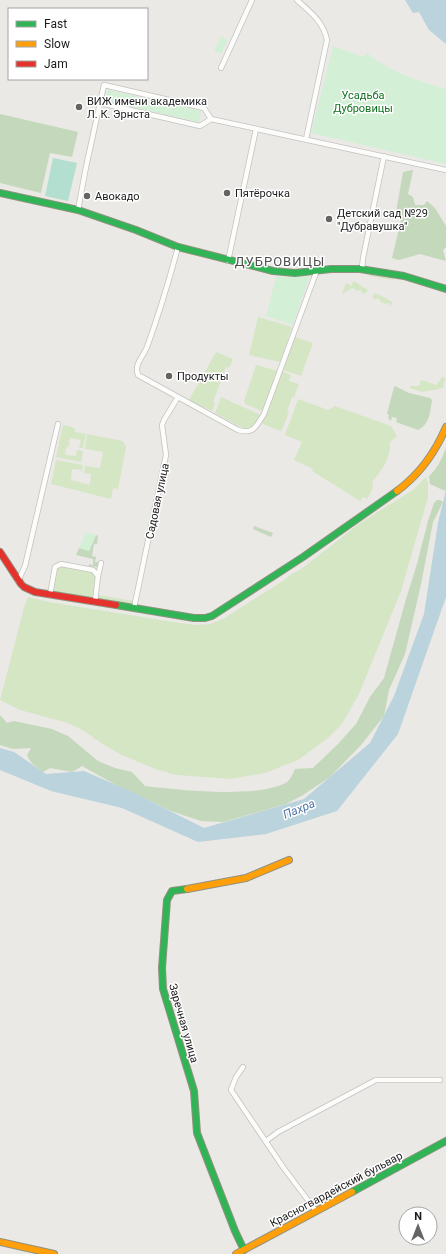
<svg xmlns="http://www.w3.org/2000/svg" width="446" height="1254" font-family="Roboto,sans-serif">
  <rect width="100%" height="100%" fill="#eae9e5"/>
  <g fill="#d5e6c5">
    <path d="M 371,273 L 394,277 L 393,280 L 369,276 L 369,274 Z"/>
    <path d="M 354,281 L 368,290 L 365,294 L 362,293 L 361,290 L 358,291 L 352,288 L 342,294 L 346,283 L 351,286 Z"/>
    <path d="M 375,293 L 386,298 L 392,302 L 391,306 L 388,303 L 385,304 L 380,301 L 379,298 L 376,299 L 372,298 Z"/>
    <path d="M 258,317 L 292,327 L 280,362 L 249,355 Z"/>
    <path d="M 295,337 L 313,343 L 301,376 L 283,370 Z"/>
    <path d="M 216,352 L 233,359 L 229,368 L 226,367 L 213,402 L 215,403 L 212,411 L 189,400 Z"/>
    <path d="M 256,365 L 278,371 L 264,410 L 261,411 L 245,404 L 244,401 Z"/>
    <path d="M 281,371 L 291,375 L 289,381 L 299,384 L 294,397 L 292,397 L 287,411 L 289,412 L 282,430 L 280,431 L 263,424 L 262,422 Z"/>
    <path d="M 442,377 L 445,378 L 443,388 L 422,392 L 410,388 L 410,386 L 419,386 L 421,380 L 437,385 Z"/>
    <path d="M 221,397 L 261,415 L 252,428 L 246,430 L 215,413 Z"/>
    <path d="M 298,399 L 328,410 L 335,406 L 391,426 L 397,436 L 390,442 C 391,458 382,470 372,482 L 373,488 L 367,499 L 363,497 L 360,501 L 312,471 L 313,469 L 294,460 L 302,442 L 285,435 Z"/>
    <path d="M 63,425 L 75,428 L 75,432 L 86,434 L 83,448 L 79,448 L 81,440 L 70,438 L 69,446 L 66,448 L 65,453 L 66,455 L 76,456 L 77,450 L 83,451 L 81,462 L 56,457 Z"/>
    <path d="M 87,434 L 123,441 L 126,447 L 118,489 L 113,488 L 111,499 L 51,484 L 56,460 L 83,465 L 82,472 L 81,470 L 72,469 L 71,480 L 90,485 L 91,474 L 84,473 L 85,466 L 100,468 L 103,452 L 85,449 Z"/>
    <path d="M 426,477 L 428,484 L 428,497 L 401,591 L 359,694 L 342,724 L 328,738 L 298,760 L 265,773 L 230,779 L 177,775 L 158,770 L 122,755 L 104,745 L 84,731 L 68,723 L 20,710 L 0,700 L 25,604 L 28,597 L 49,602 L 173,622 L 195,625 L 210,624 L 223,619 L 283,581 L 293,573 L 300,570 L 360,523 L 413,490 Z"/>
    <path d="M 57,566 L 96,572 L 93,595 L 91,597 L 88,598 L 57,593 L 54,591 L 54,588 Z"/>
    <path d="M 98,595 L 134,601 L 131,605 L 101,600 L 98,597 Z"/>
  </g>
  <g fill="#c4d8bb">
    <path d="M 0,114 L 78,132 L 72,157 L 50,153 L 41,193 L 0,183 Z"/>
    <path d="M 413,170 L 408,194 L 413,197 L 415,205 L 424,205 L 427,201 L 435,208 L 446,226 L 446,247 L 443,250 L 446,261 L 420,254 L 399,260 L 392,258 L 401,220 L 396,212 L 403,172 Z"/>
    <path d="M 395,386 L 409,393 L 430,398 L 432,400 C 430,412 430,424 418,430 L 396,422 L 397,418 L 392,417 L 391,421 L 388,418 L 389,415 L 387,414 L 394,387 Z"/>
    <path d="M 446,448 L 446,489 L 445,491 L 430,484 L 429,476 C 437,469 442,459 446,448 Z"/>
    <path d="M 437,500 L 440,500 L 443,502 L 433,522 L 421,584 L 405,654 L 389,690 L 384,716 L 361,745 L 330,777 L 303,795 L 286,804 L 223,822 L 201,821 L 171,811 L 116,785 L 82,766 L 72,772 L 50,768 L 43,772 C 36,767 30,763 27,755 L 31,748 L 13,749 L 0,745 L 0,715 L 7,723 L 14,721 L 52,729 L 68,736 L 98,761 L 115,768 L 132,772 L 145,786 C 178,790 259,799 287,782 C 291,779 293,773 295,769 L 313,768 L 338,744 L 356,724 L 370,697 L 384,678 L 406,599 L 417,564 L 428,521 L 434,503 Z"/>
    <path d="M 254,526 L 273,533 L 271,537 L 253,529 Z"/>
    <path d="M 96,535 L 98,536 L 97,544 L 94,544 L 92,556 L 96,557 L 95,562 L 99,562 L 98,567 L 89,566 L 89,564 L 93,565 L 93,559 L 76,555 L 79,548 L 89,551 Z"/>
  </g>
  <g fill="#d3f0d6">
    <path d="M 221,36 L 228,40 L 221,54 L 214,51 Z"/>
    <path d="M 333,46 L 364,57 L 367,53 C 390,72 418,81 446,89 L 446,164 L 311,133 Z"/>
    <path d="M 108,90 L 201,111 L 199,122 L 105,101 Z"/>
    <path d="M 310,275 L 293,325 L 266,316 L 276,277 Z"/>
    <path d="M 86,532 L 96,535 L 89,551 L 79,548 Z"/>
  </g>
  <path fill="#b2dfd0" d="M 53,158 L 77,163 L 68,201 L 45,196 Z"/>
  <g fill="#bad3dc">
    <path d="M 405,0 L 446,0 L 446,44 L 429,30 L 419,12 L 413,13 Z"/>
    <path d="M 446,490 L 446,597 L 398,734 L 337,811 L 266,834 L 198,842 L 122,808 L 51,791 L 0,770 L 0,748 L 14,752 L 46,774 L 84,771 L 130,791 L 204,828 L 304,799 L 370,743 L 394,696 L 424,614 L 438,523 Z"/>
  </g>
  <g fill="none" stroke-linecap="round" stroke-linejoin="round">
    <g stroke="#c3c2c1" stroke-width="6">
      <g id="street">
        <path d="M 297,0 C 311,13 323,21 327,40 L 306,139"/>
        <path d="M 221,68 L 252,0"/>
        <path d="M 211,119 L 446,170"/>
        <path d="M 78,210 L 86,167 L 104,85 L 204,108 L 211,119 L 200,126 L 100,103"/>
        <path d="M 178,247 C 169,281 159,314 147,347 C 143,357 134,364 138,375 L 238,430 C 254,435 256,426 264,414 L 317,270"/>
        <path d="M 228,261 L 256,129"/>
        <path d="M 362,269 L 363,258 L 384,156"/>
        <path d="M 18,581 L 25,566 L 58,424"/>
        <path d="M 50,595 L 55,567 L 61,564 L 93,570 L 98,576"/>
        <path d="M 95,602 L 98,576 L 101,563"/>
        <path d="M 134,608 L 166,455 L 162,425 L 164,420 L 178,397"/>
        <path d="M 243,1067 L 236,1077 L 231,1090 L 283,1167 L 316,1211"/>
        <path d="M 266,1141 L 278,1132 L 376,1080 L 440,1080"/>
      </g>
    </g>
    <g stroke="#90927f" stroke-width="8">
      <g id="fast">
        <path d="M 0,193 L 78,210 L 136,230 L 178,247 L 273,271 L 295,273 L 331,269 L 360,269 L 404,276 L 446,289"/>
        <path d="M 116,605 L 194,618 L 205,618 L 212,616 L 303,557 L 397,491"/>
        <path d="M 187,889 L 172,891 L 167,900 L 162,968 L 163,989 L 194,1091 L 197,1133 L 235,1231 L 244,1250"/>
        <path d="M 352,1192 L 446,1141"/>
      </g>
    </g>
    <g stroke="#90927f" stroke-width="8">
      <g id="slow">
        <path d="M 397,491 C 420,474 435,453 446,427"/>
        <path d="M 187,889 L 246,878 L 289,860"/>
        <path d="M 0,1242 L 54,1254"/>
        <path d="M 236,1254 L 352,1192"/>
      </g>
    </g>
    <g stroke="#90927f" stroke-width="8">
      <path id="jam" d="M 0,552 L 21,584 L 24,587 L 35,592 L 116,605"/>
    </g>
    <use href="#street" stroke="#fcfcfb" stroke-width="4.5"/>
    <use href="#fast" stroke="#30b455" stroke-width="6"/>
    <use href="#slow" stroke="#ff9f0a" stroke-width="6"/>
    <use href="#jam" stroke="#e5322d" stroke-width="6"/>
  </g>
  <g fill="#646462" stroke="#fff" stroke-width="1.5">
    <circle cx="79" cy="107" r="4"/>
    <circle cx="227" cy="193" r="4"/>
    <circle cx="87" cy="196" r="4"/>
    <circle cx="329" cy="219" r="4"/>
    <circle cx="169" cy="376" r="4"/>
  </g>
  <g text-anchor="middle" stroke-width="3" stroke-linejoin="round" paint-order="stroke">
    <g font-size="11" fill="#127221" stroke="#fff">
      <text x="363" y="99">Усадьба<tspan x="363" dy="13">Дубровицы</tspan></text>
    </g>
    <g font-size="11" fill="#1c1c1c" stroke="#fff" text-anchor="start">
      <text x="87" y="105">ВИЖ имени академика<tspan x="87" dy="13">Л. К. Эрнста</tspan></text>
      <text x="235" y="197">Пятёрочка</text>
      <text x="95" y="200">Авокадо</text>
      <text x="337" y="217">Детский сад №29<tspan x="337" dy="13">"Дубравушка"</tspan></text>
      <text x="177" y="380">Продукты</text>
    </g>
    <g font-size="11" fill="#1c1c1c" stroke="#fff">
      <text transform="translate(157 501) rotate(-78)" y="4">Садовая улица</text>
      <text transform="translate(184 1023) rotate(74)" y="4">Заречная улица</text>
      <text transform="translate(336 1189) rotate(-28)" y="4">Красногвардейский бульвар</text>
    </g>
    <g font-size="12" font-style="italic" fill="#4f74a5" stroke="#fff">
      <text transform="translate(299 809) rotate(-22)" y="4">Пахра</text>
    </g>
    <g font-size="13" letter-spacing="1" fill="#4f4f4f" stroke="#fff">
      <text x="280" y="266">ДУБРОВИЦЫ</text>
    </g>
  </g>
  <rect x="8" y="8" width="140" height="72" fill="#ffffff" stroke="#a4a4a4"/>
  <rect x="16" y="21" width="20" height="6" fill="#30b455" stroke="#a4a4a4"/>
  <text x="44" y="28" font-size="12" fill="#1c1c1c">Fast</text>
  <rect x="16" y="41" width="20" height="6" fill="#ff9f0a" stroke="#a4a4a4"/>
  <text x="44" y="48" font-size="12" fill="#1c1c1c">Slow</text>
  <rect x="16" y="61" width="20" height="6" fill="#e5322d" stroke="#a4a4a4"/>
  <text x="44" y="68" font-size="12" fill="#1c1c1c">Jam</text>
  <g transform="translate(418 1226)"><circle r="19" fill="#ffffff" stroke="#a4a4a4"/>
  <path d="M0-3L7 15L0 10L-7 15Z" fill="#646462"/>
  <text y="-6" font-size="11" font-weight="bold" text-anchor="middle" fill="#1c1c1c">N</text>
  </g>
</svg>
